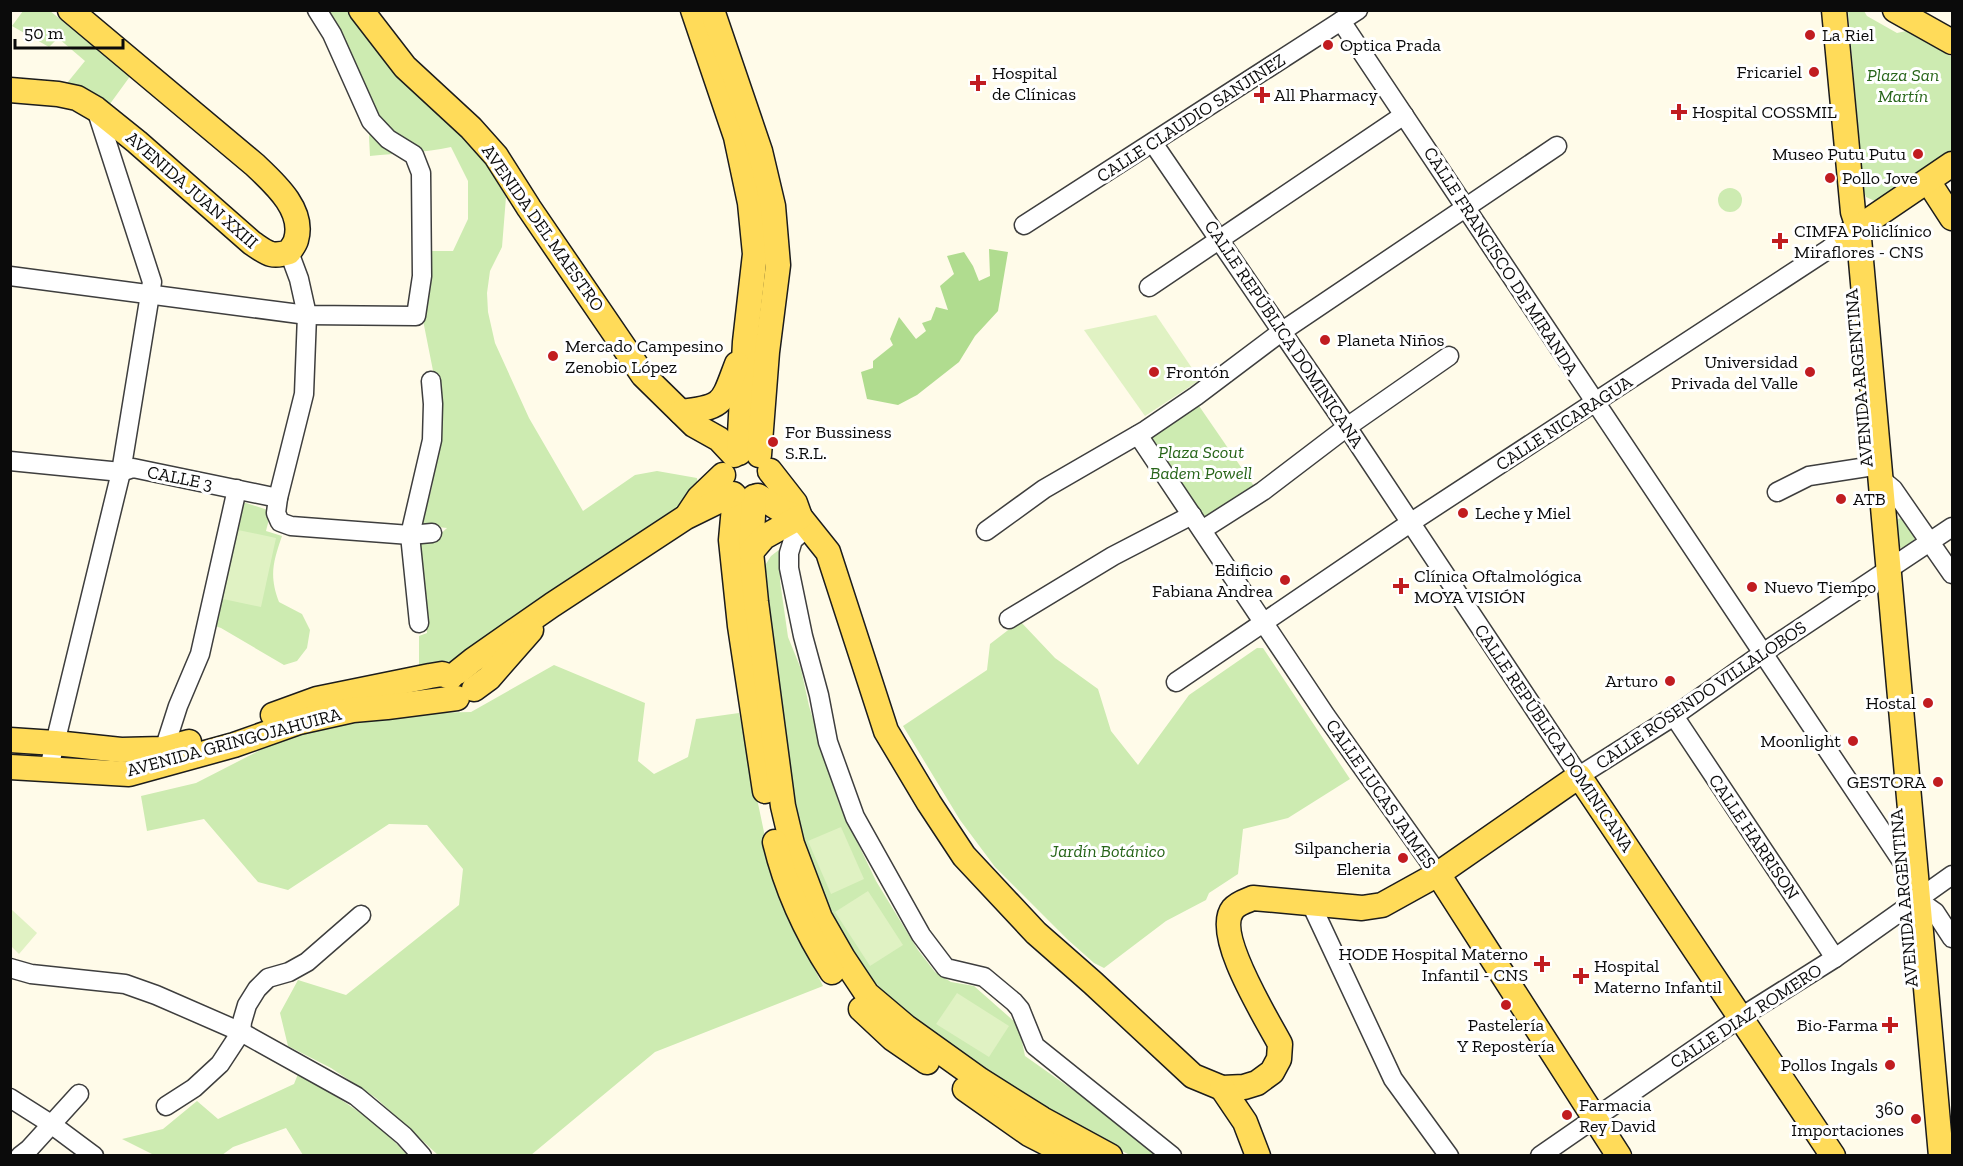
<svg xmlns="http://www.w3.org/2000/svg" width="1963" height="1166" font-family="'Zilla Slab',serif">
  <rect width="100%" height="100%" fill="#fffbe9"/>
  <g fill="#cdebb1">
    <path d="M 23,11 L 50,11 L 131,75 L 107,108 L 63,88 L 85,61 L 58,38 L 49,47 L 12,26 Z"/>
    <path d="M 322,11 L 349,11 L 369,38 L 478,151 L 506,197 L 502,247 L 490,271 L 487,293 L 488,312 L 495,343 L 529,418 L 583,511 L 635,475 L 657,471 L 697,478 L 698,490 L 690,504 L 464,660 L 419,669 L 419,636 L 427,633 L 417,541 L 436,538 L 447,528 L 421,525 L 432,487 L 439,427 L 438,396 L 421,310 L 427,251 L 453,251 L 468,219 L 468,181 L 451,147 C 424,153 397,153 370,156 L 369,137 L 373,116 Z"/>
    <path d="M 1848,11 L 1864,11 L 1867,16 L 1897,33 L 1906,31 L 1952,57 L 1952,153 L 1877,202 L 1866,197 L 1864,192 Z"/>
    <circle cx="1730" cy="200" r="12"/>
    <path d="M 1197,403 L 1254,486 L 1204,521 L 1147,439 Z"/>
    <path d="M 243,502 L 271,511 L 266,531 L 282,536 C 273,562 269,576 279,602 L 302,614 L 310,630 L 307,648 L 297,661 L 284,665 L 221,628 L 212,625 Z"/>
    <path d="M 1901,518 C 1910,522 1916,533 1914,543 L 1905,549 L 1899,547 L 1894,520 Z"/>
    <path d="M 780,549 L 780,581 L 788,637 L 801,669 L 809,706 L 839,804 L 876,881 L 918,950 L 935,972 L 951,982 L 974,986 L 1016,1023 L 1019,1027 L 1025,1056 L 1124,1126 L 1161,1155 L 1130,1155 L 1070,1126 L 987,1071 L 918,1022 L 888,996 L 867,974 L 822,904 L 799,836 L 785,771 L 764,567 L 771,556 Z"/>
    <path d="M 1020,621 L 1055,658 L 1098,689 L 1111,731 L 1138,765 L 1189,695 L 1257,648 L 1263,648 L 1350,779 L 1288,818 L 1243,829 L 1238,874 L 1209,893 L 1206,900 L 1166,921 L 1104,968 L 1094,963 L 1067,939 L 995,867 L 960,820 L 903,726 L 987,670 L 990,644 Z"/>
    <path d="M 554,665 L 645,703 L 638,761 L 654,774 L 688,757 L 696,719 L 739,713 L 772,870 L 793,926 L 823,986 L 655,1052 L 531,1155 L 438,1155 L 376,1098 L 331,1068 L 288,1046 L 280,1013 L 298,980 L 346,995 L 459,905 L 463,869 L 427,825 L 389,824 L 288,890 L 258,882 L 204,819 L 147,831 L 141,796 L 196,783 L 278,741 L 378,714 L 471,712 Z"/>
    <path d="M 298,1074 C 338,1097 377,1120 407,1155 L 303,1155 L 286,1128 L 233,1147 L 222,1155 L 154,1155 L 122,1139 L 163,1129 L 197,1101 L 218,1119 L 294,1084 Z"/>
  </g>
  <path fill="#b0dc8f" d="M 989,249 L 1008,252 L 998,311 L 975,336 L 959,362 L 917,395 L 898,405 L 867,399 L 861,372 L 873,368 L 873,361 L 893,345 L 890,339 L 899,317 L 916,339 L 926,331 L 922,323 L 931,320 L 936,307 L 948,310 L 940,286 L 954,274 L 947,256 L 964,252 L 973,266 L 979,281 L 990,276 Z"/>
  <g fill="#e0f2c3">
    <path d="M 1156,315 L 1200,380 L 1145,416 L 1084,330 Z"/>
    <path d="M 238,530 L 276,538 L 261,607 L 223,599 Z"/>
    <path d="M 841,827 L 864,879 L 831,894 L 808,841 Z"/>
    <path d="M 868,891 L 903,945 L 870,966 L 835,912 Z"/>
    <path d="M 11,909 L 37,933 L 19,954 L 11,946 Z"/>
    <path d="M 957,993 L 1009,1026 L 989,1057 L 936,1024 Z"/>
  </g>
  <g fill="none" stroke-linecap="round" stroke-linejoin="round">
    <g stroke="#3e3e3e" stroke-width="21">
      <g id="minor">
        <path d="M 1341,21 L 1901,860"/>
        <path d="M 1153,143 L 1347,427 L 1579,776 L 1674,716 L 1763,653 L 1952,527"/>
        <path d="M 1024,225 L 1358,10"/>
        <path d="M 289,252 L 299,279 L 307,315 L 304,394 L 278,498 L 276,513 L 280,522 L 291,526 L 410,535 L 432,533"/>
        <path d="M 10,276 L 307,315 L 416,316 L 422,276 L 421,173 L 414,155 L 388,139 L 371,121 L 332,34 L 317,10"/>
        <path d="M 1149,287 L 1404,115"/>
        <path d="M 1138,435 L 1326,716 L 1438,874"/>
        <path d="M 10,461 L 121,472 L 133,468 L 278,498"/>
        <path d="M 1881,479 L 1893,489 L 1952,574"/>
        <path d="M 1777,492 L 1809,476 L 1867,467"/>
        <path d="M 808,527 L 793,540 L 789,553 L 789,568 L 803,636 L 819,695 L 828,742 L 855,817 L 921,935 L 946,968 L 984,977 L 1014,1002 L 1020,1009 L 1035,1046 L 1172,1156"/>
        <path d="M 1202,530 L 1263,491 L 1347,427 L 1449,356"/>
        <path d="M 986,531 L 1044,489 L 1146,430 L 1196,396 L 1281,332 L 1557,146"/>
        <path d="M 1009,619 L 1113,556 L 1192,515"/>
        <path d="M 419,623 L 410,535 L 432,440 L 433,404 L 431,381"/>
        <path d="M 1176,682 L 1410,523 L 1829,249 L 1846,236"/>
        <path d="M 1674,716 L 1835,958"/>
        <path d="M 161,759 L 178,706 L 200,654 L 237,489"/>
        <path d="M 49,768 L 121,472 L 152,282 L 96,109"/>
        <path d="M 1918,900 L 1935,912 L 1952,938"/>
        <path d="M 1311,904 L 1393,1079 L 1449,1156"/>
        <path d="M 10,968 L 31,974 L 125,984 L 156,995 L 241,1032 L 356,1096 L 404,1136 L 422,1156"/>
        <path d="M 10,1098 L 51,1124 L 94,1156"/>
        <path d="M 166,1106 L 194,1088 L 220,1064 L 241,1032 L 242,1022 L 247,1005 L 257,989 L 268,978 L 289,972 L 307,962 L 361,915"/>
        <path d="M 20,1156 L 29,1149 L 79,1094"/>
        <path d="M 1540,1156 L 1741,1017 L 1835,958 L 1952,875"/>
      </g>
    </g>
    <g stroke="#1c1c1c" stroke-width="27">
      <g id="major">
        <path d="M 361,10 L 405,67 L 471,128 L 496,156 L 529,208 L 643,375 L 694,425 L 719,439 L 734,455"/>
        <path d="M 693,10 L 736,137 L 750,203 L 755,254 L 745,342 L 739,453"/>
        <path d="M 712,10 L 760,151 L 773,206 L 778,265 L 767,352 L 759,455"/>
        <path d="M 1834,10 L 1853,212 L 1858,227 L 1941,1156"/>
        <path d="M 1895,10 L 1952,42"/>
        <path d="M 10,90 L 58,94 L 77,98 L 96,109 L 137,142 L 252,243 C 267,253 271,258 289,252 C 291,249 295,244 296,240 C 305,210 274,183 255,165 L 70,10"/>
        <path d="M 1928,181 L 1952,218"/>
        <path d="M 1846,236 L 1952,164"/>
        <path d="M 681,412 C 725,407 722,403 737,364"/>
        <path d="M 770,471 L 795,503 L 800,517 L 828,552 L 886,731 L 929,803 L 964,856 L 1036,933 L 1093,983 L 1193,1076 L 1222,1088 L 1244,1087 L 1257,1083 L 1272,1072 L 1279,1059 L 1280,1044 C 1267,1019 1213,934 1233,909 C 1238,903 1246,901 1253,898 L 1362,908 L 1382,905 L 1438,874 L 1579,776 L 1833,1156"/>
        <path d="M 735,496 L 731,540 L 740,626 L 765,791"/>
        <path d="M 758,496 L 784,512 L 800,517"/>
        <path d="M 754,497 L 751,552 L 756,602 L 783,806 L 792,844 L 820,918 L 843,958 L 867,994 L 906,1027 L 980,1080 L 1042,1119 L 1110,1156"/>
        <path d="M 689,513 L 699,498 L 723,475"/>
        <path d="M 751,552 L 764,537 L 800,517"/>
        <path d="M 458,672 L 473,660 L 552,605 L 686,517 L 733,494"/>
        <path d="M 474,689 L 489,678 L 531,630"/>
        <path d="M 273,715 L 317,699 L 430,676 L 442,674 L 451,677"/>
        <path d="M 10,740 L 55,743 L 121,750 L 163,749 L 189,742"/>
        <path d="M 10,767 L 129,774 L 234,745 L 299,722 L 353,710 L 387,707 L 457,698"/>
        <path d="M 775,842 C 786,888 806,932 832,972"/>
        <path d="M 1438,874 L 1619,1156"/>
        <path d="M 861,1009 L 892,1038 L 927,1062"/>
        <path d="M 1222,1088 L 1245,1122 L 1258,1156"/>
        <path d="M 965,1089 L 1029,1134 L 1072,1156"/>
      </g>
    </g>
    <use href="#minor" stroke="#fff" stroke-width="18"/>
    <use href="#major" stroke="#ffdb59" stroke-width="24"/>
  </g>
  <g fill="#c11c20" stroke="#fff" stroke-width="2">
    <circle cx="1810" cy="35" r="6"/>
    <circle cx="1328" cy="45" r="6"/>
    <circle cx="1814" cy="72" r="6"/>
    <path d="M975 74h6v6h6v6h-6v6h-6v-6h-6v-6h6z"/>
    <path d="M1259 86h6v6h6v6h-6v6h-6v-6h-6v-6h6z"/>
    <path d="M1676 103h6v6h6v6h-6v6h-6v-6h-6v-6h6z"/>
    <circle cx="1918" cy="154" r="6"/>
    <circle cx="1830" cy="178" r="6"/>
    <path d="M1777 232h6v6h6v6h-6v6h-6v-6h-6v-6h6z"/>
    <circle cx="1325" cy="340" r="6"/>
    <circle cx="553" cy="356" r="6"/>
    <circle cx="1154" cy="372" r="6"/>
    <circle cx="1810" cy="372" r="6"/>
    <circle cx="773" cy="442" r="6"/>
    <circle cx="1841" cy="499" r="6"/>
    <circle cx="1463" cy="513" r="6"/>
    <circle cx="1285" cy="580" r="6"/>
    <path d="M1398 577h6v6h6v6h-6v6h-6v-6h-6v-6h6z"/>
    <circle cx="1752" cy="587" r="6"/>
    <circle cx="1670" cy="681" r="6"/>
    <circle cx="1928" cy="703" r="6"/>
    <circle cx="1853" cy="741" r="6"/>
    <circle cx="1938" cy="782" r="6"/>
    <circle cx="1403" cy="858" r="6"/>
    <path d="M1539 955h6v6h6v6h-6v6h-6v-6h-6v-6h6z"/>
    <path d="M1578 967h6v6h6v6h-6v6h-6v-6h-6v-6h6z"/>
    <circle cx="1506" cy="1005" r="6"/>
    <path d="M1887 1016h6v6h6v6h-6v6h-6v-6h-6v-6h6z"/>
    <circle cx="1890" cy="1065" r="6"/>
    <circle cx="1567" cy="1115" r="6"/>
    <circle cx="1916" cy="1119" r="6"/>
  </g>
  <g text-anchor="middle" stroke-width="6" stroke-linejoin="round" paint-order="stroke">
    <g font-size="18" fill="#0b0b0b" stroke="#fff" text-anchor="start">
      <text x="1822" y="41">La Riel</text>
      <text x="1340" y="51">Optica Prada</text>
      <text x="1802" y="78" text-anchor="end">Fricariel</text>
      <text x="992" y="79">Hospital<tspan x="992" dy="21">de Clínicas</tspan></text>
      <text x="1274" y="101">All Pharmacy</text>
      <text x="1692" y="118">Hospital COSSMIL</text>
      <text x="1906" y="160" text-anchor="end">Museo Putu Putu</text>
      <text x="1842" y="184">Pollo Jove</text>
      <text x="1794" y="237">CIMFA Policlínico<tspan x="1794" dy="21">Miraflores - CNS</tspan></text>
      <text x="1337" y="346">Planeta Niños</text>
      <text x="565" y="352">Mercado Campesino<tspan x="565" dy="21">Zenobio López</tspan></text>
      <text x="1798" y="368" text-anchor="end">Universidad<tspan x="1798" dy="21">Privada del Valle</tspan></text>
      <text x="1166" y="378">Frontón</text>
      <text x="785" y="438">For Bussiness<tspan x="785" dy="21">S.R.L.</tspan></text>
      <text x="1853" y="505">ATB</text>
      <text x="1475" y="519">Leche y Miel</text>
      <text x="1273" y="576" text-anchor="end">Edificio<tspan x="1273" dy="21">Fabiana Andrea</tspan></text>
      <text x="1414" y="582">Clínica Oftalmológica<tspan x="1414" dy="21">MOYA VISIÓN</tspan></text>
      <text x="1764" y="593">Nuevo Tiempo</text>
      <text x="1658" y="687" text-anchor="end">Arturo</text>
      <text x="1916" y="709" text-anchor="end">Hostal</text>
      <text x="1841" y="747" text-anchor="end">Moonlight</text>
      <text x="1926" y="788" text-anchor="end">GESTORA</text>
      <text x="1391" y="854" text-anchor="end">Silpancheria<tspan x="1391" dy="21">Elenita</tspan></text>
      <text x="1528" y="960" text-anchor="end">HODE Hospital Materno<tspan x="1528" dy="21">Infantil - CNS</tspan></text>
      <text x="1594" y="972">Hospital<tspan x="1594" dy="21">Materno Infantil</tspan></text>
      <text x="1506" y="1031" text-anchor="middle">Pastelería<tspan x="1506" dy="21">Y Repostería</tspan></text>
      <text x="1878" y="1031" text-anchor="end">Bio-Farma</text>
      <text x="1878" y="1071" text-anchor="end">Pollos Ingals</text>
      <text x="1579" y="1111">Farmacia<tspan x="1579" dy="21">Rey David</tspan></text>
      <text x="1904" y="1115" text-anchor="end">360<tspan x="1904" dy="21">Importaciones</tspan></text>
    </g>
    <g font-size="18" font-style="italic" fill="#276519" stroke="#fff">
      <text x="1903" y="81">Plaza San<tspan x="1903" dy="21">Martín</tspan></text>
      <text x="1201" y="458">Plaza Scout<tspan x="1201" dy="21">Badem Powell</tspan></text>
      <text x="1108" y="857">Jardín Botánico</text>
    </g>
    <g font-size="18" fill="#0b0b0b" stroke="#fff">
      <text transform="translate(1191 118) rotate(-33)" y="6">CALLE CLAUDIO SANJINEZ</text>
      <text transform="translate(192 190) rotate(41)" y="6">AVENIDA JUAN XXIII</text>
      <text transform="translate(543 228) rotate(55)" y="6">AVENIDA DEL MAESTRO</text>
      <text transform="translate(1501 261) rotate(57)" y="6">CALLE FRANCISCO DE MIRANDA</text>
      <text transform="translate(1284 334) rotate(56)" y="6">CALLE REPÚBLICA DOMINICANA</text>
      <text transform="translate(1859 378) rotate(-95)" y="6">AVENIDA ARGENTINA</text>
      <text transform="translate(1564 423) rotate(-33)" y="6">CALLE NICARAGUA</text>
      <text transform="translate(180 478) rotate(11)" y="6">CALLE 3</text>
      <text transform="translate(1701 695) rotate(-34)" y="6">CALLE ROSENDO VILLALOBOS</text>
      <text transform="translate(1554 738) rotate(56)" y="6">CALLE REPÚBLICA DOMINICANA</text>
      <text transform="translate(234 742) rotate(-15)" y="6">AVENIDA GRINGOJAHUIRA</text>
      <text transform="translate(1381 794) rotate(55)" y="6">CALLE LUCAS JAIMES</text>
      <text transform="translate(1754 837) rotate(56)" y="6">CALLE HARRISON</text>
      <text transform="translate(1904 898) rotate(-95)" y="6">AVENIDA ARGENTINA</text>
      <text transform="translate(1746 1016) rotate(-33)" y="6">CALLE DIAZ ROMERO</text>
    </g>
  </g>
  <rect width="1963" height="1166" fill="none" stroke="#0b0b0b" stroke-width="24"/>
  <path d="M15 39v9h108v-9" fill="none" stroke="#0b0b0b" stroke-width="3"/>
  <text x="24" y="39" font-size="18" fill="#0b0b0b" stroke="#ffffff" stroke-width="4.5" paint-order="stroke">50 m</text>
</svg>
